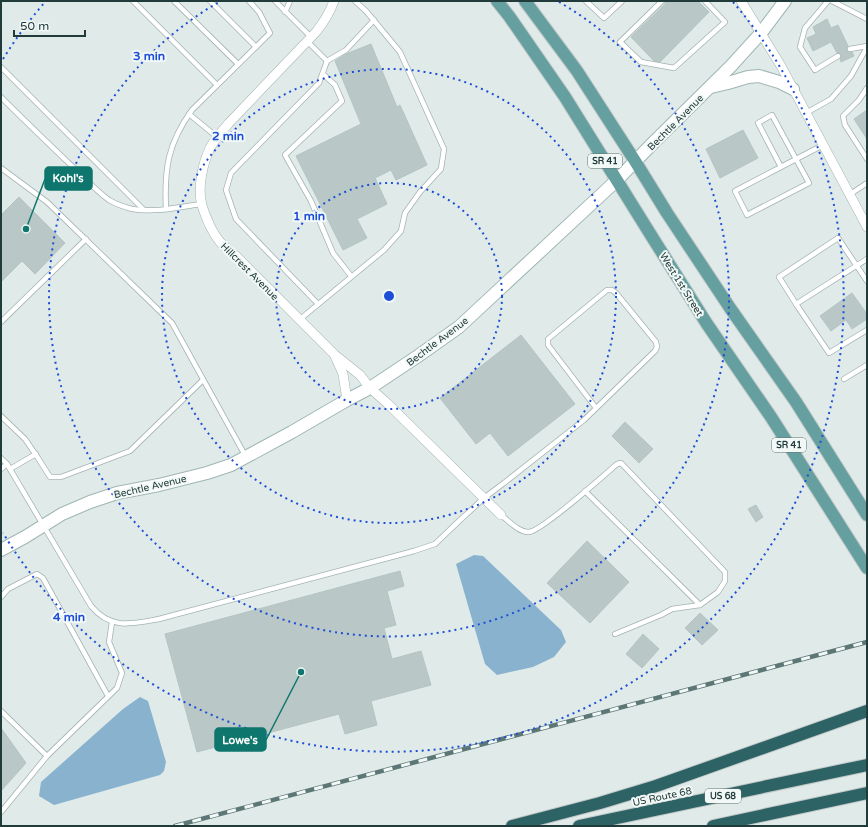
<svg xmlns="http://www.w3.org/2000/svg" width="868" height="827" font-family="'Varela Round',sans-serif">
  <rect width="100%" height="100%" fill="#e0ebe9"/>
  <g fill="#89b2cf">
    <path d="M 474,555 L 483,556 L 561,630 L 566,642 L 554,657 L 533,667 L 497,675 L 485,664 L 456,564 Z"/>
    <path d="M 140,697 L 148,701 L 166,762 L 164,771 L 160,775 L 54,805 L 39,796 L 41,782 L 123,709 Z"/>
  </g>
  <g fill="#b9c8c6" stroke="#b3c4c2">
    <path d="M 666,1 L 698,1 L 709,12 L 660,62 L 654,61 L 631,37 L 665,4 Z"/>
    <path d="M 827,19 L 831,28 L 838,25 L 848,46 L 846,48 L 847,51 L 849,53 L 852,52 L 854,56 L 841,62 L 840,59 L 841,57 L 841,54 L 839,53 L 837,53 L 831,42 L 813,51 L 807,38 L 816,34 L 813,27 Z"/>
    <path d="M 371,44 L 397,107 L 400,105 L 427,165 L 396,180 L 391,170 L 375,178 L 387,204 L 357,219 L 367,238 L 343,250 L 296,156 L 361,124 L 335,61 L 346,54 Z"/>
    <path d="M 867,110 L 867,139 L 854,119 Z"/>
    <path d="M 743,130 L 758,158 L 720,178 L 706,149 Z"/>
    <path d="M 19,197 L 65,243 L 35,274 L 22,261 L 1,282 L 1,215 Z"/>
    <path d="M 852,293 L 867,314 L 867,319 L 852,329 L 846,320 L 831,331 L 820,316 Z"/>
    <path d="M 521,335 L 575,404 L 508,456 L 490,433 L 476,444 L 440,398 Z"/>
    <path d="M 625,422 L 653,449 L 639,463 L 612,436 Z"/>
    <path d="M 756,505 L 763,517 L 756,522 L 748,509 Z"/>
    <path d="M 587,541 L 629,582 L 590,623 L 547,583 Z"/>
    <path d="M 400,571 L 404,586 L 387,591 L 396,625 L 384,628 L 392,659 L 421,651 L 431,685 L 371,701 L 377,725 L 345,734 L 339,714 L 197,752 L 165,634 Z"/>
    <path d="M 700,613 L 718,630 L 702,645 L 685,628 Z"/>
    <path d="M 643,634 L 659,649 L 642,668 L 626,654 Z"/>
    <path d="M 1,728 L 26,763 L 1,791 Z"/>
  </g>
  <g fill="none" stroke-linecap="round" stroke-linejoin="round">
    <g stroke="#a3b3b1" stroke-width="6">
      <g id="lane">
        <path d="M 133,1 L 217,85"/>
        <path d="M 174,1 L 238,64"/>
        <path d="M 210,1 L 256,47"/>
        <path d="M 275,1 L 311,37"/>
        <path d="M 586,1 L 604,18 L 622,1"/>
        <path d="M 662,1 L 620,42 L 641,62 L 674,68 L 725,22 L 705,1"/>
        <path d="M 828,1 L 805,28 L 800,47 L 815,70 L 838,56"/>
        <path d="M 832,1 L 867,19"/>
        <path d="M 285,12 L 290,1"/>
        <path d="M 307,41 L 327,61 L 346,50 L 374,20"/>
        <path d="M 850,49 L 867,46"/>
        <path d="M 1,67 L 144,210"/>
        <path d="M 323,74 L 335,85 L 342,101 L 285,155 L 311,201 L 333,253 L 351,276"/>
        <path d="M 867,88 L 859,100 L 843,116 L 845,125 L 867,159"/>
        <path d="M 1,97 C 25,121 49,144 73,167 C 85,178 96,191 109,200 C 116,204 124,207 132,209 C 155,213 179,207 201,204"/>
        <path d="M 806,113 L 831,99 L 851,76 L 867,47"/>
        <path d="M 189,114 L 217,137"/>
        <path d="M 781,167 L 758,123 L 772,115 L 809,183 L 747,215 L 735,191 C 764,176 794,160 823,145"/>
        <path d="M 1,168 L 47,202 L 172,323 L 246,457"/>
        <path d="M 849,195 L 867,183"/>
        <path d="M 166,209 C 164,169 168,143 192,110 L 270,33 L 259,12 L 249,1"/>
        <path d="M 867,259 L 796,304 L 829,353 L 867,330"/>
        <path d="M 318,304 L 236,219 L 226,190 L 231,173 L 319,83 L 327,61"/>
        <path d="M 796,304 L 779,277 L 838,238 L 867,281"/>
        <path d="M 299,320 L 384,250 L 401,231 L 405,213 L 420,192 L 441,169 L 444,149 L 400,52 L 366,11 L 355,1"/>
        <path d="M 1,322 L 86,239"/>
        <path d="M 844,379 L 867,365"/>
        <path d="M 1,416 L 25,439 L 38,458 L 50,477 L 61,477 L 130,451 L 203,380"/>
        <path d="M 1,458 L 7,464 L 91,606 C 111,630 131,624 159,619 L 414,551 L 435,544 L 458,522 L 484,498 L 504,483 L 584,420 L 655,351 L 657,347 L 656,342 L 616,293 L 612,290 L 607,290 L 548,339 L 548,345 L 596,408"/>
        <path d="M 1,469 L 7,464"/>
        <path d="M 10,469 L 36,454"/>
        <path d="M 585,491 L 700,605"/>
        <path d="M 501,515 C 509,521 518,532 529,532 C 542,531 603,476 617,464 L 621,463 L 725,572 L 725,581 L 718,592 L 700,605 L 672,609 L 661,615 L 615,634"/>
        <path d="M 1,597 L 8,589 L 37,574 L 43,578 L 108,696"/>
        <path d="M 1,711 L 47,756"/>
        <path d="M 1,812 L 47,756 L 117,688 L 122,673 L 109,642 L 112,622"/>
      </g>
    </g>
    <g stroke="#a3b3b1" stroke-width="10">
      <g id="street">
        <path d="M 334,1 C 330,12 324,22 316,32 L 229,123 C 222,131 215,139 210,148 C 203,163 197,188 202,205 C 204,213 207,219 210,226 C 213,232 217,239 222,244 C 226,248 231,252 236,256 L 335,355 L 360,375 L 370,388 L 387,403 L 501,515"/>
        <path d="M 741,1 L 781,66 L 867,227"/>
        <path d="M 335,356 L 343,374 L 347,400"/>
      </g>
    </g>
    <g stroke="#9fb6b4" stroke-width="14">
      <g id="secondary">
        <path d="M 711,87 L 728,83 L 748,77 L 759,76 L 779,82 L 793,89"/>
        <path d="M 1,550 L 25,537 L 62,514 L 90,502 L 117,493 L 159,485 L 207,473 L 231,465 L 292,432 L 347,400 L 370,388 L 418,356 L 459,327 L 617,180 L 651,145 L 731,66 L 761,33 L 785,1"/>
      </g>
    </g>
    <g stroke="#c1c8c8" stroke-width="14">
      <g id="primary">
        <path d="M 497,1 L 509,16 L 565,97 L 654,240 L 707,324 L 771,417 L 867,568"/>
        <path d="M 525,1 L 577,71 L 635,161 L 667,213 L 730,308 L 796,402 L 867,515"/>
      </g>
    </g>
    <g stroke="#c1c8c8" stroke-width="14">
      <g id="highway">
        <path d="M 512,826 L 600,803 L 656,786 L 867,711"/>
        <path d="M 579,826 L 867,765"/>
        <path d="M 713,826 L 867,793"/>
      </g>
    </g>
    <use href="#lane" stroke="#fff" stroke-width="4.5"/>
    <use href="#street" stroke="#fff" stroke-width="9"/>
    <use href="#secondary" stroke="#fff" stroke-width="12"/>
    <use href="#primary" stroke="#669f9f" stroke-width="12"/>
    <use href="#highway" stroke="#2e6366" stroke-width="12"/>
    <g stroke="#5c7776" stroke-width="4.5">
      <path id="rail" d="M 175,826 L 867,642"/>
    </g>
    <use href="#rail" stroke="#f1f8f6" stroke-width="3" stroke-dasharray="9" stroke-linecap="butt"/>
  </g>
  <g fill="none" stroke="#1d4ed8" stroke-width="2" stroke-dasharray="2 4">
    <circle cx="389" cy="296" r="113"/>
    <circle cx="389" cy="296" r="227"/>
    <path d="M559 2A340 340 0 1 1 219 2"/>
    <path d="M3 59A453 453 0 0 1 45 2M733 2A453 453 0 1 1 3 533"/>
  </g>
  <g text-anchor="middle" stroke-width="4" stroke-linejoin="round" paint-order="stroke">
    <g fill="#f1f8f6" stroke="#5f7473" stroke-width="1">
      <rect x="588" y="154" width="34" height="14" rx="3"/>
      <rect x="772" y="438" width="34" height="14" rx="3"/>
      <rect x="705" y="789" width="36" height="14" rx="3"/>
    </g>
    <g font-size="9" font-weight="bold" fill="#213b3b">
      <text x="605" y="164">SR 41</text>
      <text x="789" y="448">SR 41</text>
      <text x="723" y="799">US 68</text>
    </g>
    <g font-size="10" fill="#213b3b" stroke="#f1f8f6">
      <text transform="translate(675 122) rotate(-45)" y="4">Bechtle Avenue</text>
      <text transform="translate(250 271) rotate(45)" y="4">Hillcrest Avenue</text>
      <text transform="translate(682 284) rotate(58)" y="4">West 1st Street</text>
      <text transform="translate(437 341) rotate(-37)" y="4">Bechtle Avenue</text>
      <text transform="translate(150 486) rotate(-13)" y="4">Bechtle Avenue</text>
      <text transform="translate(662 796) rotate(-12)" y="4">US Route 68</text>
    </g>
  </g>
  <circle cx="389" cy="296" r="6" fill="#1d4ed8" stroke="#f1f8f6" stroke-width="2"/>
  <g font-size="12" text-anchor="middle" font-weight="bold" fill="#1d4ed8" stroke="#f1f8f6" stroke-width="4" stroke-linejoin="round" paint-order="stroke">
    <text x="149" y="60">3 min</text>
    <text x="228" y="140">2 min</text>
    <text x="309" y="220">1 min</text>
    <text x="69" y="621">4 min</text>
  </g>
  <path fill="none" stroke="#0f766e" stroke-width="1.5" d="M26 229L45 179M301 672L266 740"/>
  <g fill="#0f766e" stroke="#f1f8f6" stroke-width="1.5">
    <circle cx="26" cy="229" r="4"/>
    <circle cx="301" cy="672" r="4"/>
  </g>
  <g fill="#0f766e" stroke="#0f766e" stroke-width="1.5">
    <rect x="45" y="167" width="47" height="23" rx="4"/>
    <rect x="215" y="728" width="51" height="23" rx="4"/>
  </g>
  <g font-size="11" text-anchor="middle" font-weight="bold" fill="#fff">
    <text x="68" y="182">Kohl's</text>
    <text x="240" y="744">Lowe's</text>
  </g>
  <rect width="868" height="827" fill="none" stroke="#213b3b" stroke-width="4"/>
  <path d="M14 30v6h71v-6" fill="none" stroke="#213b3b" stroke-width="2"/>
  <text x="20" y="30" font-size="12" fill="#213b3b" stroke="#f1f8f6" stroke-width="3" paint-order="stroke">50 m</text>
</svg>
